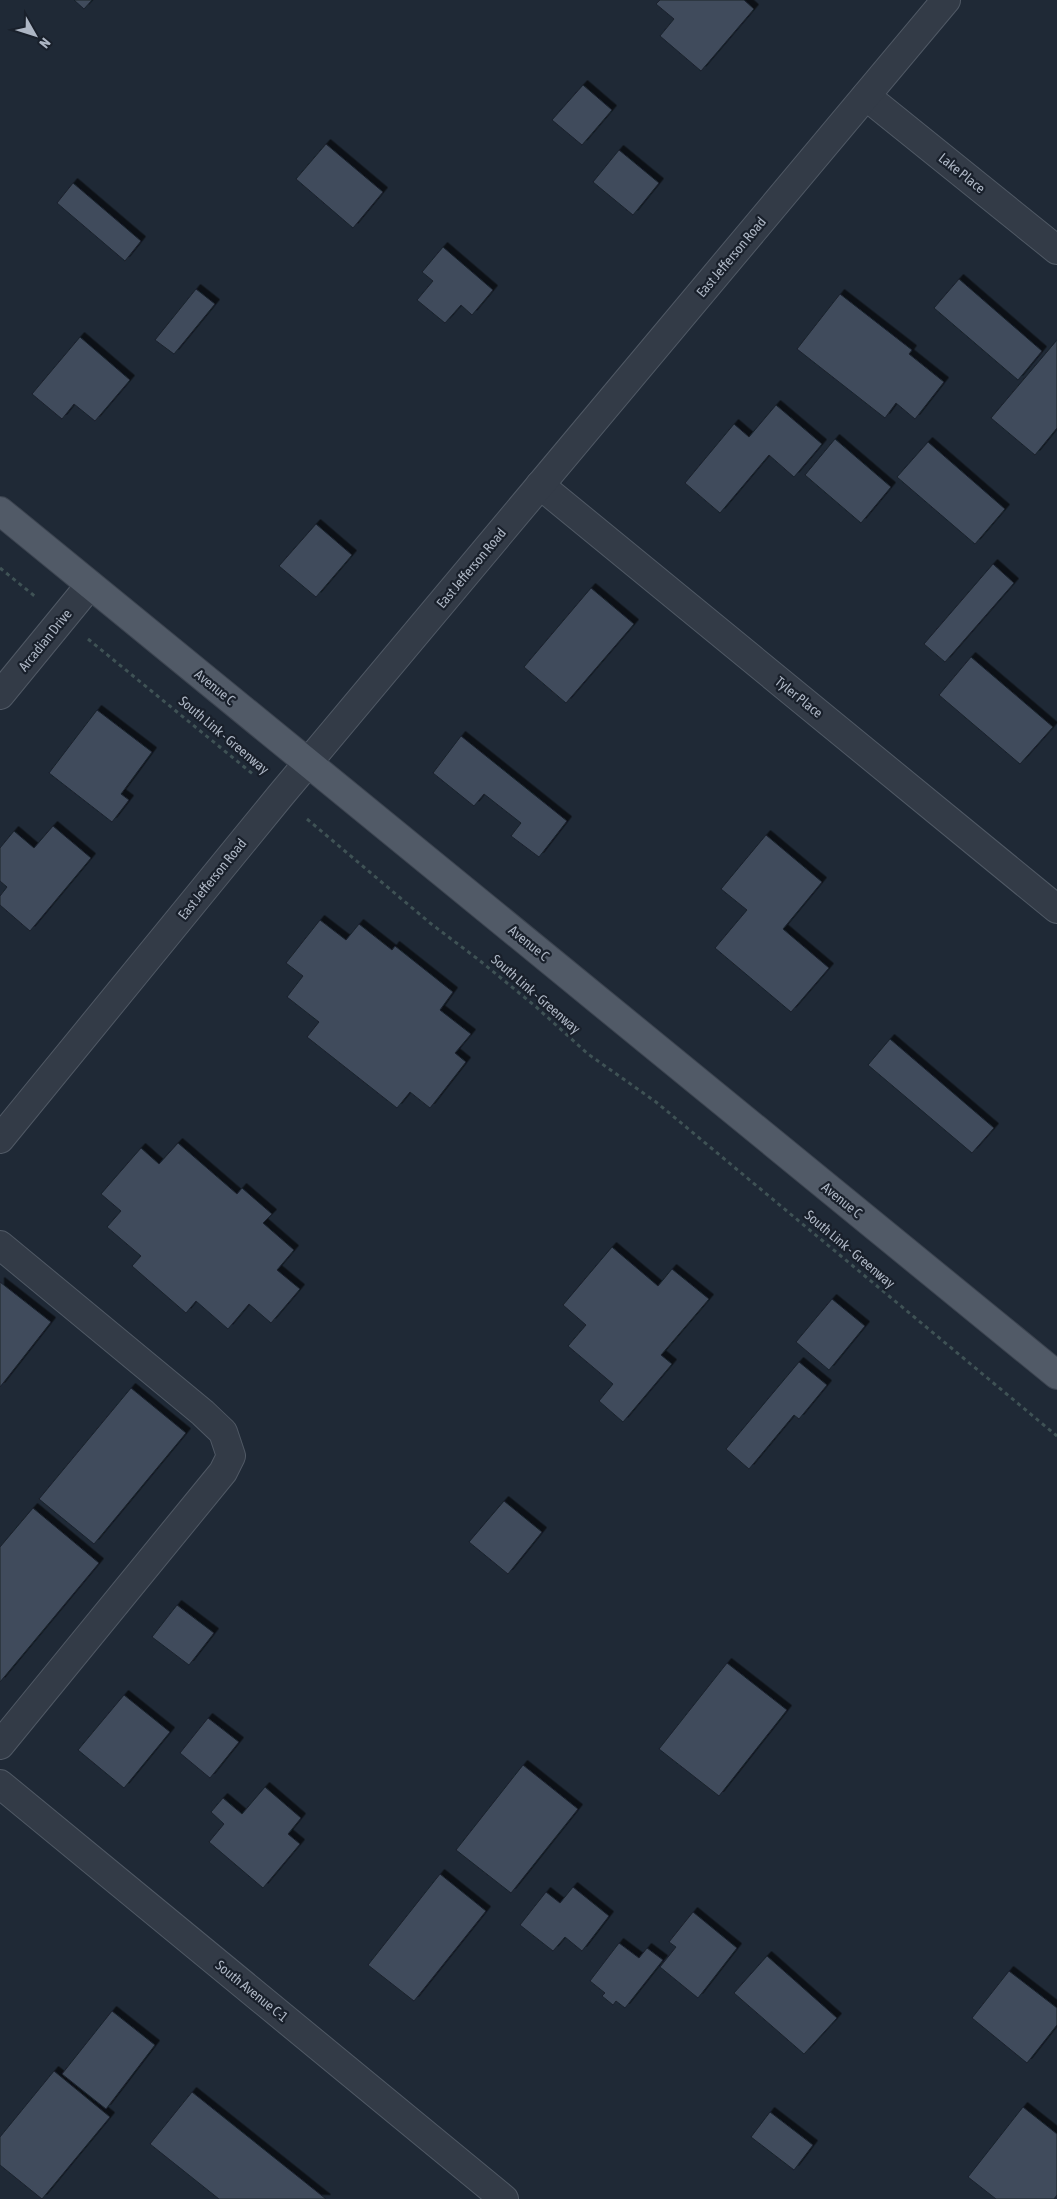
<svg xmlns="http://www.w3.org/2000/svg" width="1057" height="2199" font-family="'Asap Condensed',sans-serif">
  <defs>
    <filter id="shadow"><feDropShadow dx="4.5" dy="-4.5" stdDeviation="0" flood-color="#0009"/></filter>
  </defs>
  <rect width="100%" height="100%" fill="#1f2936"/>
  <g fill="#404c5b" stroke="#1a222d" filter="url(#shadow)">
    <path d="M 74,0 L 92,0 L 84,9 Z"/>
    <path d="M 660,0 L 744,0 L 754,9 L 701,71 L 660,36 L 674,19 L 656,4 Z"/>
    <path d="M 583,85 L 612,110 L 582,145 L 552,120 Z"/>
    <path d="M 326,144 L 383,192 L 353,228 L 296,179 Z"/>
    <path d="M 619,150 L 659,183 L 633,215 L 593,182 Z"/>
    <path d="M 73,183 L 141,241 L 125,261 L 57,203 Z"/>
    <path d="M 443,247 L 493,290 L 472,315 L 461,305 L 445,323 L 417,300 L 433,281 L 422,272 Z"/>
    <path d="M 959,279 L 1042,351 L 1018,380 L 934,308 Z"/>
    <path d="M 196,289 L 215,304 L 174,354 L 155,340 Z"/>
    <path d="M 840,294 L 912,350 L 909,354 L 944,382 L 915,419 L 896,403 L 885,418 L 797,349 Z"/>
    <path d="M 80,337 L 130,380 L 95,421 L 74,404 L 62,419 L 32,394 Z"/>
    <path d="M 1057,340 L 1057,428 L 1035,455 L 991,418 Z"/>
    <path d="M 776,405 L 822,444 L 794,477 L 769,455 L 720,513 L 685,483 L 734,424 L 749,437 Z"/>
    <path d="M 835,439 L 891,487 L 861,523 L 805,475 Z"/>
    <path d="M 928,442 L 1005,509 L 975,544 L 897,477 Z"/>
    <path d="M 316,524 L 352,555 L 316,597 L 279,566 Z"/>
    <path d="M 993,564 L 1014,583 L 945,662 L 924,644 Z"/>
    <path d="M 591,588 L 634,624 L 566,703 L 524,667 Z"/>
    <path d="M 971,657 L 1053,727 L 1020,764 L 939,695 Z"/>
    <path d="M 97,710 L 152,752 L 121,794 L 129,800 L 112,822 L 49,773 Z"/>
    <path d="M 461,736 L 567,821 L 539,857 L 511,836 L 521,823 L 484,794 L 474,806 L 433,773 Z"/>
    <path d="M 53,826 L 91,858 L 30,931 L 0,905 L 0,896 L 7,887 L 0,881 L 0,848 L 14,831 L 34,848 Z"/>
    <path d="M 766,835 L 822,882 L 783,929 L 829,968 L 791,1012 L 715,948 L 747,910 L 721,889 Z"/>
    <path d="M 320,920 L 346,940 L 359,924 L 392,950 L 395,946 L 453,992 L 440,1010 L 471,1034 L 455,1053 L 466,1062 L 430,1108 L 410,1092 L 397,1108 L 307,1037 L 319,1022 L 287,997 L 303,976 L 286,963 Z"/>
    <path d="M 890,1039 L 994,1128 L 972,1153 L 868,1065 Z"/>
    <path d="M 178,1143 L 237,1194 L 242,1188 L 272,1214 L 263,1223 L 294,1250 L 277,1270 L 300,1289 L 271,1323 L 249,1304 L 228,1329 L 196,1301 L 186,1313 L 132,1266 L 141,1256 L 107,1227 L 121,1211 L 101,1194 L 141,1148 L 159,1164 Z"/>
    <path d="M 612,1247 L 658,1286 L 672,1269 L 709,1299 L 661,1355 L 672,1364 L 623,1422 L 599,1401 L 613,1384 L 568,1346 L 586,1325 L 563,1305 Z"/>
    <path d="M 0,1282 L 51,1322 L 0,1387 Z"/>
    <path d="M 832,1299 L 865,1326 L 829,1370 L 796,1342 Z"/>
    <path d="M 799,1362 L 827,1385 L 799,1419 L 794,1415 L 749,1469 L 726,1449 Z"/>
    <path d="M 131,1388 L 186,1433 L 94,1544 L 39,1499 Z"/>
    <path d="M 504,1501 L 542,1532 L 508,1574 L 469,1542 Z"/>
    <path d="M 33,1508 L 99,1563 L 0,1682 L 0,1547 Z"/>
    <path d="M 177,1605 L 214,1633 L 189,1665 L 152,1637 Z"/>
    <path d="M 727,1663 L 787,1710 L 719,1796 L 659,1749 Z"/>
    <path d="M 124,1695 L 170,1732 L 124,1788 L 78,1750 Z"/>
    <path d="M 208,1718 L 239,1742 L 210,1778 L 180,1753 Z"/>
    <path d="M 523,1765 L 578,1809 L 511,1893 L 456,1850 Z"/>
    <path d="M 265,1787 L 301,1818 L 288,1834 L 300,1844 L 263,1888 L 209,1842 L 224,1824 L 211,1812 L 223,1798 L 242,1814 Z"/>
    <path d="M 440,1874 L 486,1911 L 414,2001 L 368,1965 Z"/>
    <path d="M 573,1887 L 609,1916 L 582,1951 L 565,1937 L 553,1951 L 520,1925 L 546,1892 L 560,1903 Z"/>
    <path d="M 693,1912 L 737,1948 L 698,1998 L 660,1967 L 676,1947 L 669,1942 Z"/>
    <path d="M 619,1943 L 639,1958 L 647,1948 L 663,1960 L 625,2008 L 616,2001 L 613,2005 L 602,1996 L 605,1993 L 590,1981 Z"/>
    <path d="M 767,1956 L 837,2018 L 804,2054 L 734,1993 Z"/>
    <path d="M 1009,1971 L 1057,2008 L 1057,2025 L 1027,2063 L 972,2018 Z"/>
    <path d="M 112,2011 L 155,2045 L 106,2109 L 62,2074 Z"/>
    <path d="M 54,2071 L 110,2117 L 42,2199 L 0,2165 L 0,2137 Z"/>
    <path d="M 192,2092 L 326,2199 L 219,2199 L 150,2144 Z"/>
    <path d="M 1023,2107 L 1057,2134 L 1057,2195 L 1054,2199 L 996,2199 L 968,2177 Z"/>
    <path d="M 770,2112 L 813,2145 L 794,2170 L 751,2137 Z"/>
  </g>
  <g fill="none" stroke-linecap="round" stroke-linejoin="round">
    <g stroke="#505965" stroke-width="30">
      <g id="minor">
        <path d="M 866,96 L 1057,250"/>
        <path d="M 540,485 L 1057,909"/>
        <path d="M 0,695 L 90,585"/>
        <path d="M 0,1139 L 280,796 L 946,0"/>
        <path d="M 0,1245 L 203,1413 L 223,1432 L 231,1456 L 223,1472 L 0,1745"/>
        <path d="M 0,1784 L 504,2199"/>
      </g>
    </g>
    <g stroke="#3c4450" stroke-width="30">
      <path id="major" d="M 0,511 L 1057,1375"/>
    </g>
    <g stroke="#3f5255" stroke-width="3" stroke-dasharray="4 4" stroke-linecap="butt">
      <path d="M 0,568 L 37,598"/>
      <path d="M 88,639 L 254,775"/>
      <path d="M 307,819 L 430,923 L 479,960 L 535,1006 L 588,1054 L 656,1102 L 1057,1436"/>
    </g>
    <use href="#minor" stroke="#333b47" stroke-width="28"/>
    <use href="#major" stroke="#515a67" stroke-width="28"/>
  </g>
  <g text-anchor="middle" stroke-width="4.5" stroke-linejoin="round" paint-order="stroke">
    <g font-size="14" fill="#adb6c4" stroke="#19202b">
      <text transform="translate(962 173) rotate(39)" y="5">Lake Place</text>
      <text transform="translate(731 257) rotate(-50)" y="5">East Jefferson Road</text>
      <text transform="translate(471 568) rotate(-50)" y="5">East Jefferson Road</text>
      <text transform="translate(45 640) rotate(-51)" y="5">Arcadian Drive</text>
      <text transform="translate(215 687) rotate(39)" y="5">Avenue C</text>
      <text transform="translate(799 697) rotate(39)" y="5">Tyler Place</text>
      <text transform="translate(224 735) rotate(40)" y="5">South Link - Greenway</text>
      <text transform="translate(212 879) rotate(-51)" y="5">East Jefferson Road</text>
      <text transform="translate(529 943) rotate(39)" y="5">Avenue C</text>
      <text transform="translate(536 994) rotate(41)" y="5">South Link - Greenway</text>
      <text transform="translate(842 1200) rotate(39)" y="5">Avenue C</text>
      <text transform="translate(850 1249) rotate(40)" y="5">South Link - Greenway</text>
      <text transform="translate(252 1991) rotate(39)" y="5">South Avenue C-1</text>
    </g>
  </g>
  <g transform="translate(35 35) rotate(129)" stroke="#19202b" stroke-width="4" paint-order="stroke">
  <path d="M0-4L9 19L0 12L-9 19Z" fill="#adb6c4"/>
  <text y="-8" font-size="14" font-weight="bold" text-anchor="middle" fill="#adb6c4">N</text>
  </g>
</svg>
